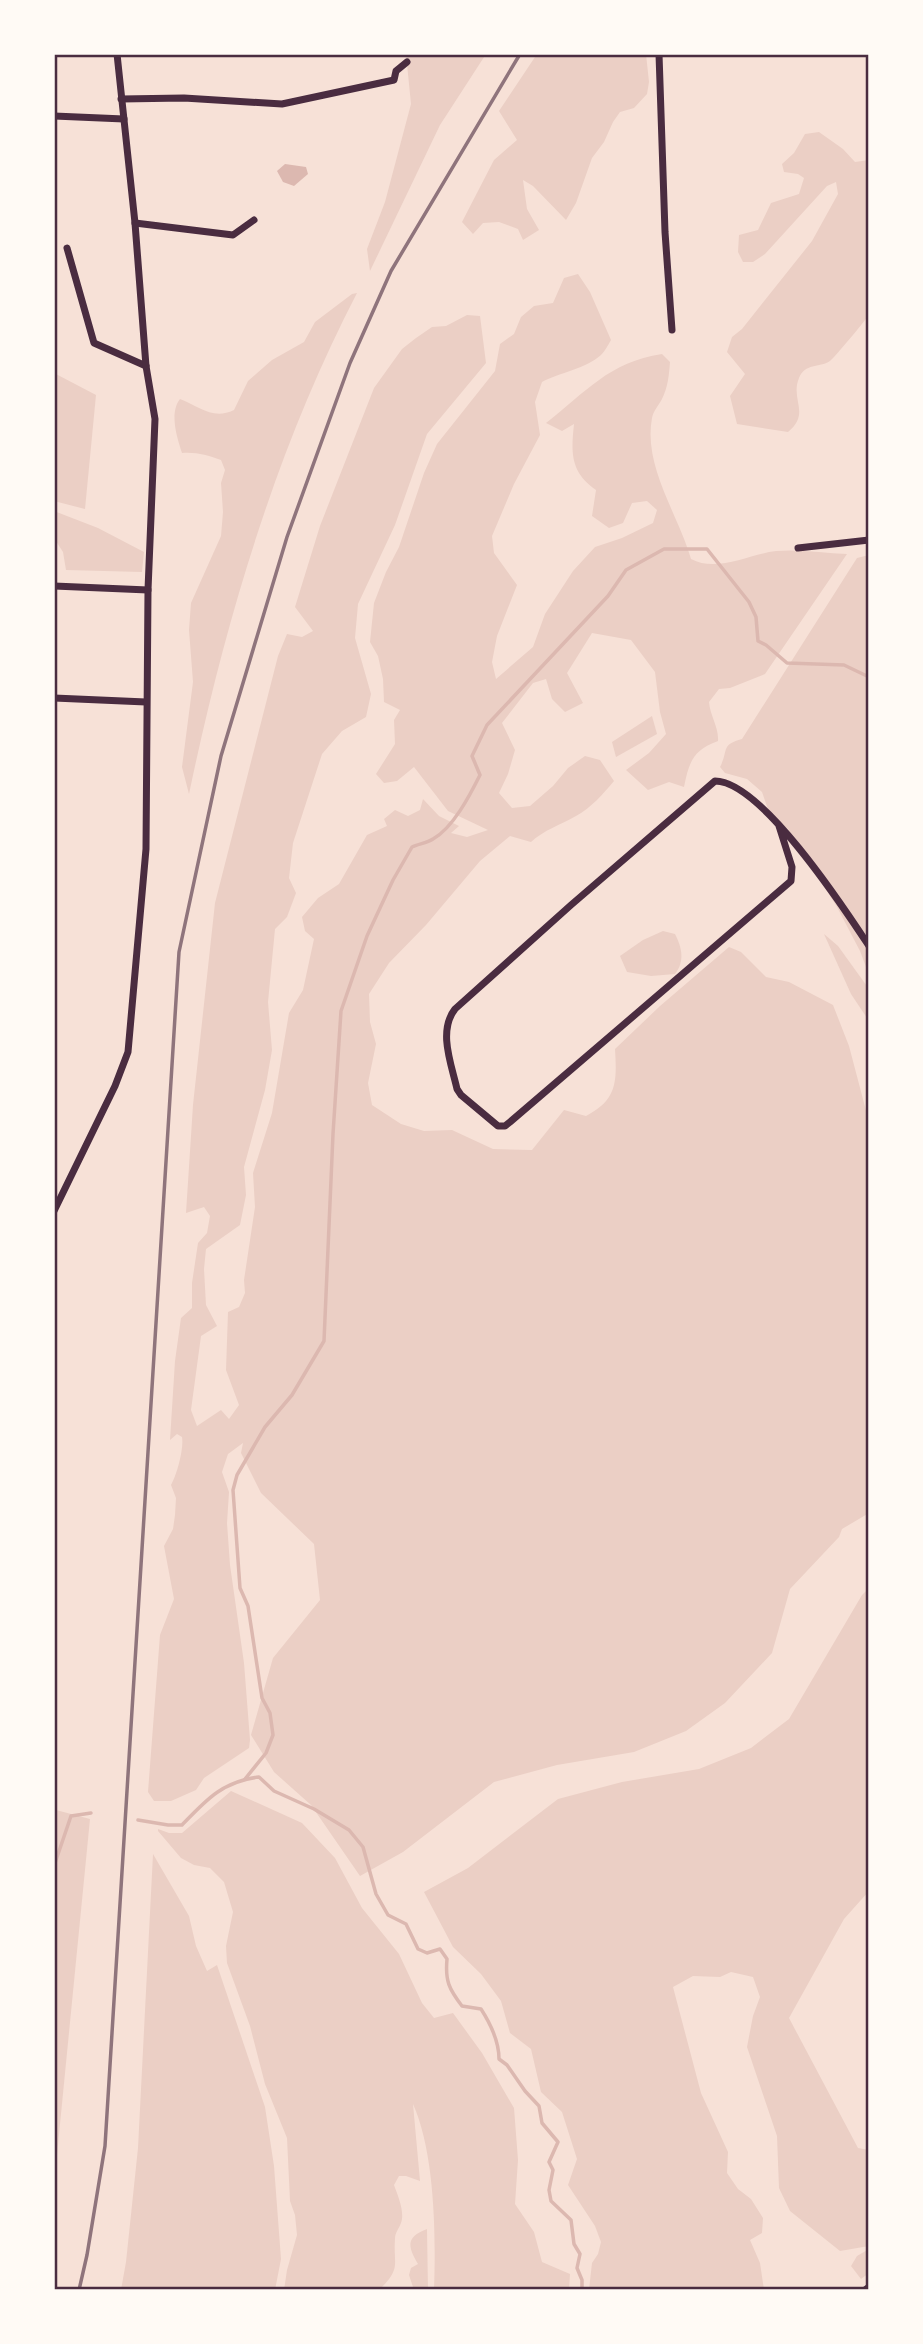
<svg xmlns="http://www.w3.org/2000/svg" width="923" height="2344" font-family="'DejaVu Sans',sans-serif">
  <rect width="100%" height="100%" fill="#f7e1d7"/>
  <g fill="#ebcfc5">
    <path d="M 406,54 L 486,54 L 440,125 L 370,271 L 367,249 L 385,202 L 411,104 Z"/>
    <path d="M 537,54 L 646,54 L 649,82 L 647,94 L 634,108 L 620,112 L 613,122 L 604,142 L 592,158 L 576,203 L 566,220 L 533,186 L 523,180 L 527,209 L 539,230 L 523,240 L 518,229 L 499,222 L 483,223 L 473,234 L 462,222 L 494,160 L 517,140 L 499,111 Z"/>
    <path d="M 819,132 L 843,149 L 855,162 L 869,160 C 869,201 869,243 869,284 C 869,292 872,308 868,316 C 865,321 834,358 830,361 C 819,368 805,363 799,378 C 790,400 811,413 788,432 L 737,424 L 730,396 L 745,374 L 727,352 L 732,337 L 742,329 L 812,241 L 838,194 L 836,182 L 827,186 L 765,254 L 753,262 L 743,262 L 738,252 L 739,235 L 758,230 L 771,203 L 799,194 L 804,178 L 798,174 L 784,172 L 782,164 L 794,153 L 805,134 Z"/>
    <path d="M 578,274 L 590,292 L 611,340 C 608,345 605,351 601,355 C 587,368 559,373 542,382 L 535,402 L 540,435 L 514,484 L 492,536 L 494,553 L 517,585 L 497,636 L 492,662 L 496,679 L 533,647 L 545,614 L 573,571 L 595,547 L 622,538 L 653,523 L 657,510 L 647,501 L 632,503 L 623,523 L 609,528 L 592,516 L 596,490 C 570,472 571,452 574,424 L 562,431 L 546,423 C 586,392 609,362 662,354 L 670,362 C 669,375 668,387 662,399 C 659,405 653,411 652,418 C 643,466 678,514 691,559 C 717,573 749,554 776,551 C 800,549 824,553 847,554 L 765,674 L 730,688 L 719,689 L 709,702 C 710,716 719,727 718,741 C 693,750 689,762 684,787 L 669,782 L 648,790 L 626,770 L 649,753 L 666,734 L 660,712 L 655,672 L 631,640 L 592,633 L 567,673 L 583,703 L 565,712 L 552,699 L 546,679 L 533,683 L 502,723 L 515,750 L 508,774 L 499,793 L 512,808 L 530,806 L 553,786 L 568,768 L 585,756 L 600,760 L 614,781 C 603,794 591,808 576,816 C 560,825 544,830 531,842 L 510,836 L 480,861 L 426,925 L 389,963 L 369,994 L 370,1022 L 376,1044 L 368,1083 L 372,1105 L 401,1124 L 424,1131 L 452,1130 L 493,1149 L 532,1150 L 564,1110 L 586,1116 C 617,1100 617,1082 615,1049 L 660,1006 L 729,947 L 741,952 L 766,977 L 789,982 L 833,1005 L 849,1046 L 869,1122 L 869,1513 L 842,1529 L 839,1537 L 790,1589 L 772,1653 L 725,1703 L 686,1731 L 634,1752 L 557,1765 L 494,1782 L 403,1852 L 360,1876 L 311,1805 L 274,1772 L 251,1735 L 273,1658 L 320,1600 L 314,1544 L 261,1493 L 241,1453 L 243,1443 L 228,1454 L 222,1472 L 229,1492 L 227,1523 L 230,1565 L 244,1663 L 250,1740 L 249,1748 L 204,1778 L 196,1790 L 171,1801 L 154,1801 L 148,1792 L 160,1635 L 174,1599 L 164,1546 L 173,1529 L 175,1515 L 176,1498 L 171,1485 C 177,1475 184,1448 182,1437 L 177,1434 L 170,1440 L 175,1361 L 181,1318 L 192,1308 L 192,1283 L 198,1243 L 207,1233 L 210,1216 L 204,1207 L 186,1213 L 193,1105 L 215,903 L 278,656 L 287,634 L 302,637 L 313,631 L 295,607 L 320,526 L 374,388 L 402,349 L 416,338 L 432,327 L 446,326 L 467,315 L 480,316 L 486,363 L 427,434 L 395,525 L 358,604 L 355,638 L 371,694 L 366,717 L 342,731 L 322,754 L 293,843 L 289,878 L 296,893 L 287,917 L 275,929 L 268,1002 L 272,1050 L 265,1090 L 244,1167 L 246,1195 L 240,1225 L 206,1249 L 204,1269 L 206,1305 L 217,1326 L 201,1336 L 191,1410 L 197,1426 L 221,1410 L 229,1419 L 239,1405 L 226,1370 L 228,1312 L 239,1307 L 245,1293 L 244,1280 L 255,1207 L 253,1173 L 272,1113 L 289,1013 L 303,990 L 314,939 L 305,931 L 302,917 L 318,898 L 339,884 L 367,835 L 387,826 L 384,819 L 395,810 L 408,816 L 420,810 L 423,799 L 439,816 L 459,826 L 451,833 L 467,837 L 488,830 L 448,811 L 414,767 L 397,781 L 384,783 L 376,774 L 395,744 L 394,720 L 400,710 L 384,702 L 383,679 L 378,656 L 370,642 L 374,603 L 386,572 L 399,547 L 424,473 L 437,444 L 495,371 L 500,344 L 514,334 L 521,317 L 534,306 L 553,303 L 564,278 Z"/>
    <path d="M 357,293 C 276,449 225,622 189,794 L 182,767 L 193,682 L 189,630 L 191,603 L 221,536 L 223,512 L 221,483 L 225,470 L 221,460 C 207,455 197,452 182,453 C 177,438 169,413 180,399 C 200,407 213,420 234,410 L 248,381 L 272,360 L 304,342 L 315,322 L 352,294 Z"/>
    <path d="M 54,373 L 96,395 L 85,509 L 54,501 Z"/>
    <path d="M 54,511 L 98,528 L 144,552 L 142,572 L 66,570 L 63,552 L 54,538 Z"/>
    <path d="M 869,555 L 869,975 L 860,951 L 837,907 L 788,829 L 770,815 L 762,792 L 747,779 L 725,773 L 720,767 C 729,750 720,745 742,739 L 857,558 Z"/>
    <path d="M 652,716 L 657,734 L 616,757 L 612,742 Z"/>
    <path d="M 663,931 L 675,934 C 682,948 685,961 675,974 L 651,976 L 627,972 L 620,956 L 643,940 Z"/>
    <path d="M 824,934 L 838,946 L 869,989 L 869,1021 L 851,994 Z"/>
    <path d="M 869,1588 L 869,1891 L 844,1919 L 789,2018 L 858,2148 L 869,2150 L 869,2246 L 840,2251 L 790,2211 L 779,2188 L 777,2136 L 747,2047 L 753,2016 L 760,1997 L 753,1977 L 731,1972 L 720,1977 L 693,1976 L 673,1987 L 701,2093 L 728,2152 L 727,2173 L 738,2189 L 751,2199 L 763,2218 L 762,2233 L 750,2240 L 760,2263 L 764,2290 L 589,2290 L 592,2263 L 598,2254 L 601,2242 L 595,2226 L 568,2185 L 577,2159 L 562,2112 L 541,2092 L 531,2049 L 510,2033 L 501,2001 L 481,1974 L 453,1947 L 424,1892 L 468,1868 L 558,1799 L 622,1782 L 699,1769 L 751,1748 L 789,1719 L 862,1595 Z"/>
    <path d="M 231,1791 L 302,1823 L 335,1858 L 362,1908 L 399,1954 L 422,2003 L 434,2018 L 453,2013 L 482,2053 L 514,2108 L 518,2160 L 515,2204 L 534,2232 L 542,2262 L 570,2274 L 569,2290 L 434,2290 C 436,2236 435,2153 413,2104 L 420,2181 L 406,2176 L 399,2176 L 394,2185 C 398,2196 405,2212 401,2223 C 399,2229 395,2232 395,2239 C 393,2265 402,2268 379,2290 L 284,2290 L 287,2270 L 297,2235 L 295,2215 L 290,2201 L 287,2138 L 265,2084 L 250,2026 L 227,1963 L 226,1946 L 233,1912 L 224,1882 L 210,1868 L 194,1865 L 181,1858 L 158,1831 L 158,1829 L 169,1833 L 182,1833 Z"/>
    <path d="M 56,1810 L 90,1819 L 54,2185 L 54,1811 Z"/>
    <path d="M 153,1854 L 189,1916 L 196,1946 L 207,1971 L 217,1965 L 265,2107 L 274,2166 L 281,2259 L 275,2290 L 121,2290 L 126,2262 L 138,2148 Z"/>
    <path d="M 427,2229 L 428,2290 L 414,2290 L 409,2275 L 411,2268 L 418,2264 C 408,2247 405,2237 427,2229 Z"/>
    <path d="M 869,2249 L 869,2273 L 861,2279 L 851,2266 L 857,2256 Z"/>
  </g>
  <path fill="#dcb8b0" d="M 285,164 L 306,167 L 308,174 L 294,186 L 283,182 L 277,171 Z"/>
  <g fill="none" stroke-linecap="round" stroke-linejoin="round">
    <g stroke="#dcb8b0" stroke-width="3.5">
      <path d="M 245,1779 L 266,1753 L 273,1735 L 270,1713 L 262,1698 L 248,1606 L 240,1588 L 233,1490 L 237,1475 L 265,1427 L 292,1395 L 324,1341 L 333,1134 L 341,1011 L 367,936 L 393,880 L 412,847 C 418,844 427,843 433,839 C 453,828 470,795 480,775 L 472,756 L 487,725 L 608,596 L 626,570 L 664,549 L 707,549 L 749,602 L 756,617 L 758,641 L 766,645 L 787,663 L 844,665 L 869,677"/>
      <path d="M 138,1820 L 168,1825 L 182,1825 C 206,1800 223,1781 259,1777 L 274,1791 L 314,1809 L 349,1830 L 363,1847 L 376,1894 L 388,1915 L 406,1924 L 418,1949 L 427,1953 L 440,1949 L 447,1959 C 445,1981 449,1989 462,2006 L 481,2009 C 490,2023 499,2042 499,2059 L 507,2065 L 525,2091 L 539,2106 L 542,2123 L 558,2142 L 549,2162 L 553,2170 L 549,2190 L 551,2201 L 571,2220 L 574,2244 L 580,2254 L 577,2268 L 582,2280 L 582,2290"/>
      <path d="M 54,1866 L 71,1816 L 91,1813"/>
    </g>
    <g stroke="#4a2c40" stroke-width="7">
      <path d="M 659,54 L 665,232 L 672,330"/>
      <path d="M 121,99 L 184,98 L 282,104 L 394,80 L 396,71 L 407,62"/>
      <path d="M 54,116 L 124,119"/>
      <path d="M 135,223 L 233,235 L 254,220"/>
      <path d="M 67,248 L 94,343 L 146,366"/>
      <path d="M 798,548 L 869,540"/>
      <path d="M 54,586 L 148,590"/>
      <path d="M 54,698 L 146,702"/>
      <path d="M 779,826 L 792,867 L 791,881 L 510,1122 L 505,1126 L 498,1126 L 461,1095 L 457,1089 C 451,1063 438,1031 455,1009 L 571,905 L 715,781 C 761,781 844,908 869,946"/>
      <path d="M 54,1211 L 115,1086 L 128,1052 L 146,849 L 148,590 L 155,419 L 146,366 L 135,223 L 117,54"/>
      <path d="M 865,2290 L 869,2287"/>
    </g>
    <path stroke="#8f747c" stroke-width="3.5" d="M 79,2290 L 87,2255 L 105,2146 L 179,952 L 221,756 L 287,537 L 350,363 L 391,271 L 520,54"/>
  </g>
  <rect width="923" height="2344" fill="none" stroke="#fffaf5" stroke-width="112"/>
  <rect x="56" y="56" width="811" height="2232" fill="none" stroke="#4a2c40" stroke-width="2.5"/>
</svg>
